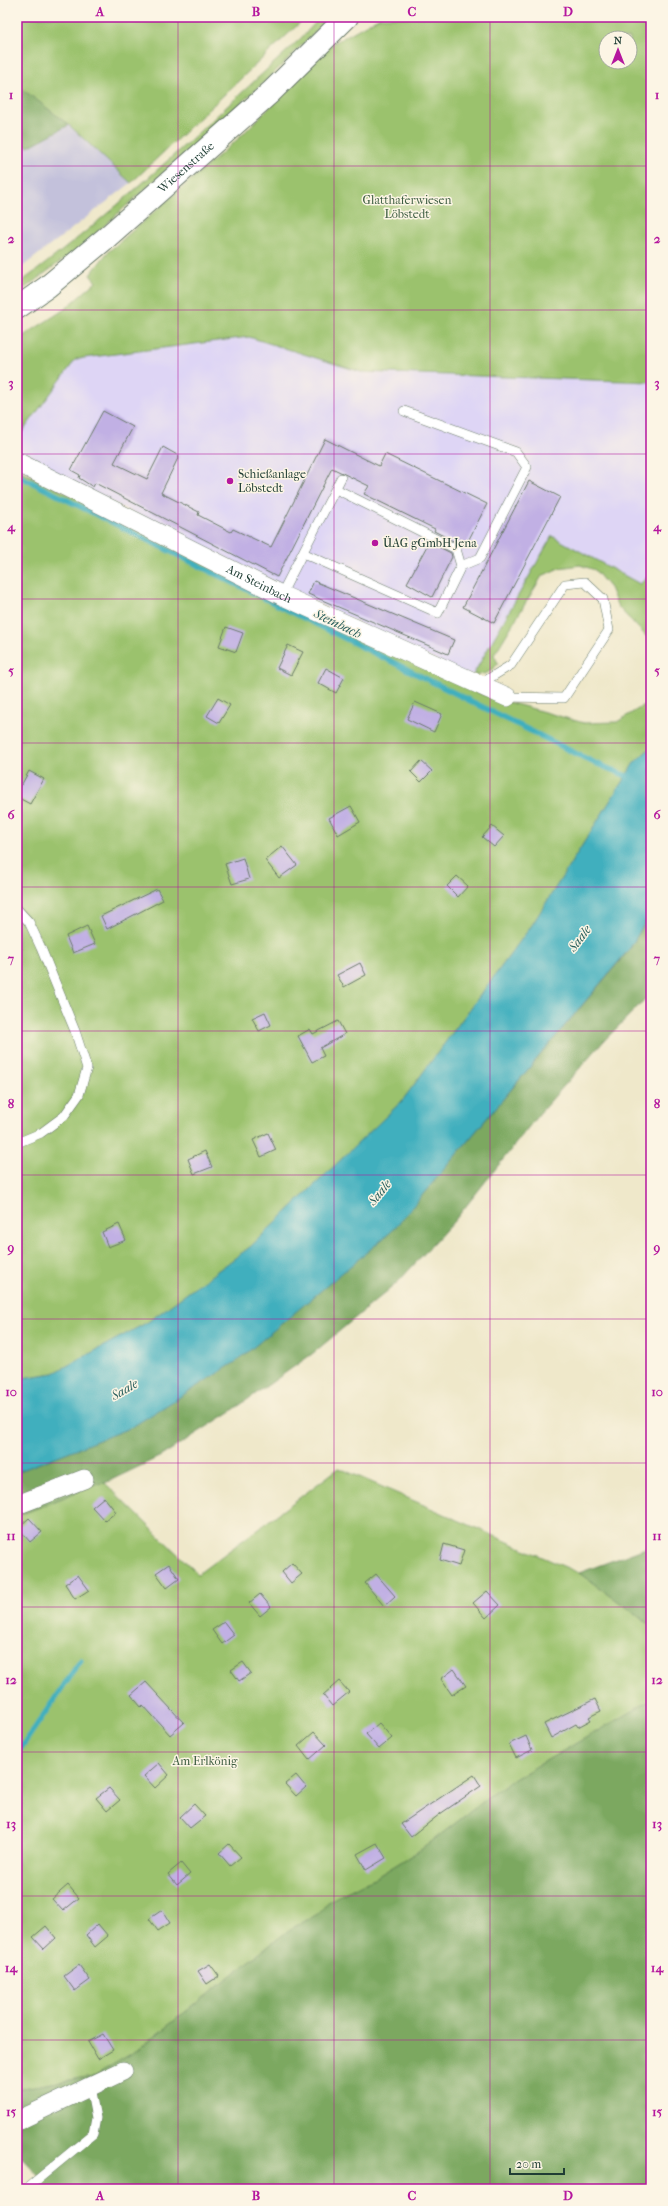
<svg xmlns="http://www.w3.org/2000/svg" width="668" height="2206" font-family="'IM FELL French Canon',serif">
  <rect width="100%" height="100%" fill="#fcf5e5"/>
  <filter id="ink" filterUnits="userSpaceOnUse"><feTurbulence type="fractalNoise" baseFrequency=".025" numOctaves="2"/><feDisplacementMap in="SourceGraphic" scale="8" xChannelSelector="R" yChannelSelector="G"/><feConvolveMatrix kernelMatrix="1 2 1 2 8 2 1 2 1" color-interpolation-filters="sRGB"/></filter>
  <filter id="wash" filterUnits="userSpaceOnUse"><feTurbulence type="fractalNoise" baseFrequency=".012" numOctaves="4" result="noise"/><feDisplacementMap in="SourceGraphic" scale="16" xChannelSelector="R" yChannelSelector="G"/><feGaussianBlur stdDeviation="0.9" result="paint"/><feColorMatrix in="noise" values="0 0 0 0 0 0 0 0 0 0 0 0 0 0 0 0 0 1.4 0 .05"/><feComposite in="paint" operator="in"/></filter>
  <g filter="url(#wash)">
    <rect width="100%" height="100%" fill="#efe8ca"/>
    <path fill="#ded5f5" d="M 249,337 L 361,372 L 651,382 L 651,574 L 640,584 L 552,536 L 473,675 L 461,673 L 17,456 L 17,439 L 76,359 Z"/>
    <path fill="#c3c1db" d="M 69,125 L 131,183 L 17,271 L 17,142 L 28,147 Z"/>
    <g fill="#9bc26d" stroke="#5d8050" fill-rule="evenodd">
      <path d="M 17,17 L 306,17 L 131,183 L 69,125 L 17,85 Z"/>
      <path d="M 321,17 L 330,17 L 271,76 L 84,244 L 17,294 L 17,285 C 118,211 208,123 300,39 Z"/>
      <path d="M 380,17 L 651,17 L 651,382 L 361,372 L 249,337 L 76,359 L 17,439 L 17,340 L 65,309 L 96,282 L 90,275 L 107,253 L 239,138 L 332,44 ZM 606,38 L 630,38 L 630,62 L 606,62 Z"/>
      <path d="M 17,469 L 483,695 L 584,723 L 617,722 L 651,701 L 651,747 L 634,763 L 532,925 L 402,1101 L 250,1247 L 148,1322 L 54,1373 L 17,1379 Z"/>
      <path d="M 552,536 L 640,584 L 651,574 L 651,641 L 618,607 L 610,588 L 595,570 L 580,565 L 559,568 L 542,576 L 494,655 L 498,663 C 492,673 484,675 473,675 Z"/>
      <path d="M 339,1468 L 579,1573 L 651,1625 L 651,1700 L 506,1784 L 422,1849 L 378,1876 L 329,1901 L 318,1914 L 289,1930 L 136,2051 L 94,2076 L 17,2089 L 17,1516 L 97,1484 L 105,1483 L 198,1574 Z"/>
    </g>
    <g fill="#7ca860" stroke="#4e724a">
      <path d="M 17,85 L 69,125 L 28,147 L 17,142 Z"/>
      <path d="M 651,912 L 651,993 L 603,1042 L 539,1114 L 455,1220 L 397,1283 L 312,1354 L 230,1412 L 161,1456 L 105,1483 L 97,1484 L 17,1516 L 17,1472 L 132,1427 L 237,1361 L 392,1231 L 630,949 Z"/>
      <path d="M 651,1546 L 651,1625 L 579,1573 Z"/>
      <path d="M 651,1700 L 651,2189 L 35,2189 L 44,2181 L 17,2152 L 17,2089 L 94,2076 L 136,2051 L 289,1930 L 318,1914 L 329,1901 L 378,1876 L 422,1849 L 506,1784 Z"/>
    </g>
    <path fill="#41afbe" stroke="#307679" d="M 651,747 L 651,912 L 630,948 L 392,1231 L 237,1361 L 132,1427 L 17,1472 L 17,1379 L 54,1373 L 148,1322 L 250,1247 L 402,1101 L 532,925 L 634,763 Z"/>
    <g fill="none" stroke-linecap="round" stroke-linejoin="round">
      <g stroke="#41afbe" stroke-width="5.5">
        <path d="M 17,475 L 595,763 L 634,779"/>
        <path d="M 17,1754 L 81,1660"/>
      </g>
    </g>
    <g id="blocks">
      <g fill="#c1b0e4">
        <path d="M 103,411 L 133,427 L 114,463 L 147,479 L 163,447 L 179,456 L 161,493 L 199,512 L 198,515 L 231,532 L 233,529 L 271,547 L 325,439 L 379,466 L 385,454 L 487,504 L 466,545 L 461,542 L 459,544 L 434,531 L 435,529 L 364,494 L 369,486 L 332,468 L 277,577 L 95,483 L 93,487 L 79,478 L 80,475 L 71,470 Z"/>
        <path d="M 529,481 L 560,497 L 494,623 L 463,607 Z"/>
        <path d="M 429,542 L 451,553 L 452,557 L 432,597 L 407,583 Z"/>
        <path d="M 314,581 L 454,640 L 448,654 L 308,594 Z"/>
        <path d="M 226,627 L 243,633 L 236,652 L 219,646 Z"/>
        <path d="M 288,645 L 303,652 L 291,675 L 277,668 Z"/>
        <path d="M 326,668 L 344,678 L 336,693 L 318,683 Z"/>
        <path d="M 218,698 L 230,705 L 219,723 L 207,716 Z"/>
        <path d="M 415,702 L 442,714 L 434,732 L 407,719 Z"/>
        <path d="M 421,761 L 432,771 L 421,782 L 411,772 Z"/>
        <path d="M 29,771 L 44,779 L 30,804 L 17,797 L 17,793 Z"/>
        <path d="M 351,806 L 360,822 L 338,835 L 329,818 Z"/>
        <path d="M 492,826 L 504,836 L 494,847 L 482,837 Z"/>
        <path d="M 282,846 L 297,865 L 279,878 L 265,860 Z"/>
        <path d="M 243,858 L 249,879 L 232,884 L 225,864 Z"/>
        <path d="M 457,876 L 468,886 L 458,897 L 447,886 Z"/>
        <path d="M 157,889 L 163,900 L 107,929 L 101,916 Z"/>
        <path d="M 87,926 L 95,944 L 73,953 L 66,936 Z"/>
        <path d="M 360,963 L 366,975 L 344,987 L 337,975 Z"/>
        <path d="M 265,1012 L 271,1025 L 259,1031 L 252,1018 Z"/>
        <path d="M 338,1021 L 345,1034 L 320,1048 L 324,1056 L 312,1062 L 298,1036 L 310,1029 L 313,1034 Z"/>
        <path d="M 268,1133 L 276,1150 L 261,1157 L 253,1140 Z"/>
        <path d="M 205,1151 L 212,1167 L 194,1174 L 188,1159 Z"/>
        <path d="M 119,1224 L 126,1240 L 108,1247 L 102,1232 Z"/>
        <path d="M 104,1497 L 116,1512 L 105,1521 L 92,1507 Z"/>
        <path d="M 29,1518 L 42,1532 L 30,1542 L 18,1528 Z"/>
        <path d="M 444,1544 L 464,1550 L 459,1566 L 440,1560 Z"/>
        <path d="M 292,1563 L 302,1574 L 291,1583 L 282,1572 Z"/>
        <path d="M 169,1564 L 179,1579 L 167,1588 L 156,1573 Z"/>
        <path d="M 376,1574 L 395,1596 L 384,1606 L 365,1583 Z"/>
        <path d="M 78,1575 L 89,1590 L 75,1599 L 65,1584 Z"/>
        <path d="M 487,1591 L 500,1605 L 486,1618 L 473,1603 Z"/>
        <path d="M 260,1594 L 271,1607 L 260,1616 L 249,1603 Z"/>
        <path d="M 224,1622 L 234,1635 L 222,1644 L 212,1630 Z"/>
        <path d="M 243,1662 L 251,1673 L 239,1681 L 231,1670 Z"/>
        <path d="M 454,1669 L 466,1686 L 452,1695 L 441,1679 Z"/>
        <path d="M 339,1681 L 349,1692 L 332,1706 L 323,1695 Z"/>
        <path d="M 146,1682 L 184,1723 L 170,1735 L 143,1705 L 141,1707 L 131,1695 Z"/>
        <path d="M 595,1699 L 601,1711 L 589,1717 L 591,1720 L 578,1727 L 576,1724 L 551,1738 L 544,1724 Z"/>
        <path d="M 379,1723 L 392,1738 L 379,1749 L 366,1734 Z"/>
        <path d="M 314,1732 L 326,1745 L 309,1760 L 298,1746 Z"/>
        <path d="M 526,1736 L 532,1750 L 516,1758 L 509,1744 Z"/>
        <path d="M 159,1763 L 169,1775 L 155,1788 L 144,1776 Z"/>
        <path d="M 296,1775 L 306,1787 L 296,1796 L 285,1784 Z"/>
        <path d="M 474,1775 L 481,1786 L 440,1814 L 411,1837 L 401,1824 Z"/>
        <path d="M 109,1788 L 120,1800 L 107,1811 L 96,1798 Z"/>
        <path d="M 194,1804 L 205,1816 L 190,1828 L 180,1817 Z"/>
        <path d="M 377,1843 L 386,1858 L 366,1870 L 357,1854 Z"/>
        <path d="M 229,1844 L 241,1857 L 230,1866 L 219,1853 Z"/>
        <path d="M 181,1863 L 190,1874 L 177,1885 L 168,1874 Z"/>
        <path d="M 68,1885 L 79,1898 L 63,1911 L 52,1899 Z"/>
        <path d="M 162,1910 L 170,1923 L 158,1931 L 149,1919 Z"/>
        <path d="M 98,1924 L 108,1936 L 95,1947 L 86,1935 Z"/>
        <path d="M 46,1926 L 56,1938 L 44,1949 L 33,1937 Z"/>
        <path d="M 210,1964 L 219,1976 L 207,1984 L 198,1971 Z"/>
        <path d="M 79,1965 L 90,1980 L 75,1991 L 64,1976 Z"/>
        <path d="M 103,2034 L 113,2050 L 98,2059 L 88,2042 Z"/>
      </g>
    </g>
  </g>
  <g filter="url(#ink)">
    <use href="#blocks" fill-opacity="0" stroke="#687968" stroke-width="1"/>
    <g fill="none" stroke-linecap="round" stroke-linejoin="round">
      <g stroke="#687968" stroke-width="10">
        <g id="service">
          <path d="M 404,411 L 516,452 L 527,467 L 480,558 L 461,566"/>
          <path d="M 303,553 L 438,613 L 461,566 L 456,549 L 336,489"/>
          <path d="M 281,595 L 341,478"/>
          <path d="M 480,684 L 511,665 L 565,584 L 585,582 L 603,599 L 609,630 L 564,698 L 507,697"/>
          <path d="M 17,909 L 29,922 L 41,948 L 75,1031 L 87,1068 L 79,1095 L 64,1116 L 41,1133 L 17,1143"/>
          <path d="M 26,2189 L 93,2134 L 96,2118 L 90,2087"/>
        </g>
      </g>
      <g stroke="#687968" stroke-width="20">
        <g id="minor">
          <path id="s1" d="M 17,462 L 281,595 L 507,697"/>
          <path d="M 17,1505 L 84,1479"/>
          <path d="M 17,2121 L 123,2071"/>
        </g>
      </g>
      <g stroke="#687968" stroke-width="24">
        <g id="tertiary">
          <path id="s2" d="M 17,308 L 47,287 L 106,238 L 271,92 L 347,17"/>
        </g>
      </g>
      <use href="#service" stroke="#fff" stroke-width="9"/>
      <use href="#minor" stroke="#fff" stroke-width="19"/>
      <use href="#tertiary" stroke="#fff" stroke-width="22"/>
    </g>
  </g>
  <path fill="none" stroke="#b5179e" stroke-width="1" stroke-opacity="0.55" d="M 178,17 L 178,2189M 334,17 L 334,2189M 490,17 L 490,2189M 17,166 L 651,166M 17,310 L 651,310M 17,454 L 651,454M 17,599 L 651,599M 17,743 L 651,743M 17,887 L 651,887M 17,1031 L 651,1031M 17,1175 L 651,1175M 17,1319 L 651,1319M 17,1463 L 651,1463M 17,1607 L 651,1607M 17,1752 L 651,1752M 17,1896 L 651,1896M 17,2040 L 651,2040"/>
  <g fill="#b5179e" stroke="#fcf5e5" stroke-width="1.5">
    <circle cx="230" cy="481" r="4"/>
    <circle cx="375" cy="543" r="4"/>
  </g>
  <g text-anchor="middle" stroke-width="3" stroke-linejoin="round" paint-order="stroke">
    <g font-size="12" fill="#1f3d34" stroke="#fcf5e5">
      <text dy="4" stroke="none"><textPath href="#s2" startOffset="220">Wiesenstraße</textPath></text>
      <text dy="4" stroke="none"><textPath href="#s1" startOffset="271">Am Steinbach</textPath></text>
    </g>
    <g font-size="12" fill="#3e5e42" stroke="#fcf5e5">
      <text x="407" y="204">Glatthaferwiesen<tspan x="407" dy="14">Löbstedt</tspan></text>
      <text x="205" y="1765">Am Erlkönig</text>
    </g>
    <g font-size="12" fill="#1f3d34" stroke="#fcf5e5" text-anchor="start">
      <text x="238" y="478">Schießanlage<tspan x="238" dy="14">Löbstedt</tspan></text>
      <text x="383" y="547">ÜAG gGmbH Jena</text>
    </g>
    <g font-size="13" font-style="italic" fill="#295f5d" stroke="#fcf5e5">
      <text transform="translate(338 623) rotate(26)" y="5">Steinbach</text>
      <text transform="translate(579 938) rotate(-53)" y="5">Saale</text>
      <text transform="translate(379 1192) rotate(-51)" y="5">Saale</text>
      <text transform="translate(124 1389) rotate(-30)" y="5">Saale</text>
    </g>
  </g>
  <rect width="668" height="2206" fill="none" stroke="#fcf5e5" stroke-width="44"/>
  <g transform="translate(618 50)"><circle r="19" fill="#fcf5e5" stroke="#a4ab9e"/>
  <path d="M0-3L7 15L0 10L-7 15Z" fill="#b5179e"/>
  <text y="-6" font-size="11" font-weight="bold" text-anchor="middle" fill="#1f3d34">N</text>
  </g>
  <path d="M510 2168v6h54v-6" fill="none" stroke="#1f3d34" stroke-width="2"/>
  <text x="516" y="2168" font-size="12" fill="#1f3d34" stroke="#fcf5e5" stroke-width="3" paint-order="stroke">20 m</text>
  <rect x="22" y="22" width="624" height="2162" fill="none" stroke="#b5179e" stroke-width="1.5"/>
  <g font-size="13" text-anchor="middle" font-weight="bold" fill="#b5179e">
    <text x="100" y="16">A</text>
    <text x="256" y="16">B</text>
    <text x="412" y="16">C</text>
    <text x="568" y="16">D</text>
    <text x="11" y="99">1</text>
    <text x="657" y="99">1</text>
    <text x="11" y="243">2</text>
    <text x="657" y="243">2</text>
    <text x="11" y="387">3</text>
    <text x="657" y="387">3</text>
    <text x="11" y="531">4</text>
    <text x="657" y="531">4</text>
    <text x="11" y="675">5</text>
    <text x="657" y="675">5</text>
    <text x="11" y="819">6</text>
    <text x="657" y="819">6</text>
    <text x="11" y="963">7</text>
    <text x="657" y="963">7</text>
    <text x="11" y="1108">8</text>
    <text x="657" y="1108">8</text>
    <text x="11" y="1252">9</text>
    <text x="657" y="1252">9</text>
    <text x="11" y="1396">10</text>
    <text x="657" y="1396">10</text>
    <text x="11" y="1540">11</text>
    <text x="657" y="1540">11</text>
    <text x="11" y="1684">12</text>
    <text x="657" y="1684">12</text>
    <text x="11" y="1828">13</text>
    <text x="657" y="1828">13</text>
    <text x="11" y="1972">14</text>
    <text x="657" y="1972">14</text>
    <text x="11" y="2116">15</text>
    <text x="657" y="2116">15</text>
    <text x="100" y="2200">A</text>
    <text x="256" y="2200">B</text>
    <text x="412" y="2200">C</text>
    <text x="568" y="2200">D</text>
  </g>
</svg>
